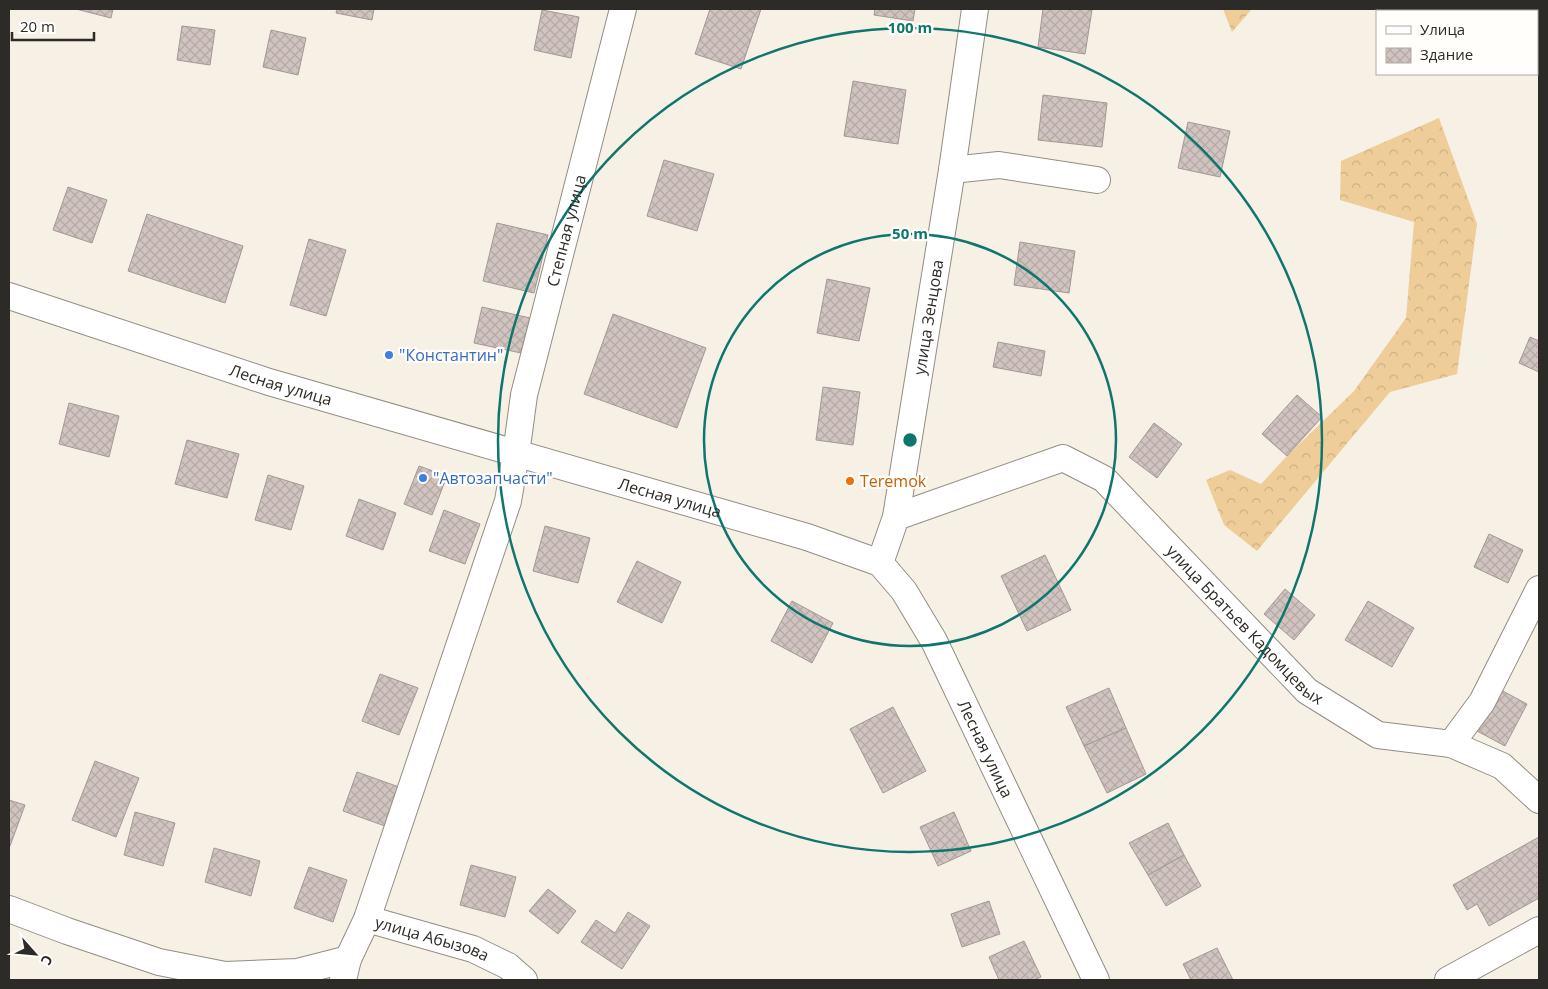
<svg xmlns="http://www.w3.org/2000/svg" width="1548" height="989" font-family="'Open Sans',sans-serif">
  <defs>
    <pattern id="forest-crowns" width="20" height="18" patternUnits="userSpaceOnUse" patternTransform="scale(1.25)"><rect width="20" height="18" fill="#efcd98"/><path d="M2 6a3 3 0 1 1 6 0M12 15a3 3 0 1 1 6 0" fill="none" stroke="#cdb083"/></pattern>
    <pattern id="building-cross-hatch" width="8" height="8" patternUnits="userSpaceOnUse" patternTransform="scale(1.25)"><rect width="8" height="8" fill="#d1c4c0"/><path d="M0 0l8 8M0 8l8-8" fill="none" stroke="#b4a9a5"/></pattern>
  </defs>
  <rect width="100%" height="100%" fill="#f6f0e5"/>
  <g fill="url(#forest-crowns)">
    <path d="M 1223,9 L 1252,9 L 1232,32 Z"/>
    <path d="M 1439,118 L 1477,224 L 1457,374 L 1390,392 L 1257,551 L 1224,525 L 1206,480 L 1230,470 L 1261,484 L 1287,456 L 1354,391 L 1406,318 L 1414,222 L 1340,200 L 1341,161 Z"/>
  </g>
  <g fill="url(#building-cross-hatch)" stroke="#a49895">
    <path d="M 76,9 L 113,9 L 111,18 Z"/>
    <path d="M 337,9 L 374,9 L 372,20 L 336,13 Z"/>
    <path d="M 710,9 L 761,9 L 741,69 L 695,54 Z"/>
    <path d="M 875,9 L 915,9 L 913,21 L 874,15 Z"/>
    <path d="M 1043,9 L 1080,9 L 1092,10 L 1085,54 L 1038,47 Z"/>
    <path d="M 542,10 L 579,17 L 571,58 L 534,50 Z"/>
    <path d="M 182,26 L 215,30 L 210,65 L 177,60 Z"/>
    <path d="M 271,30 L 306,38 L 298,75 L 263,67 Z"/>
    <path d="M 853,81 L 906,90 L 898,144 L 844,136 Z"/>
    <path d="M 1043,95 L 1107,103 L 1102,147 L 1038,140 Z"/>
    <path d="M 1188,122 L 1230,131 L 1220,177 L 1178,168 Z"/>
    <path d="M 664,160 L 714,174 L 697,231 L 647,216 Z"/>
    <path d="M 68,187 L 107,200 L 92,243 L 53,230 Z"/>
    <path d="M 147,214 L 243,246 L 225,303 L 128,271 Z"/>
    <path d="M 497,223 L 548,235 L 534,293 L 483,281 Z"/>
    <path d="M 309,239 L 346,250 L 326,316 L 290,305 Z"/>
    <path d="M 1020,242 L 1075,251 L 1069,293 L 1014,285 Z"/>
    <path d="M 827,279 L 870,288 L 859,341 L 817,333 Z"/>
    <path d="M 482,307 L 530,318 L 521,353 L 474,343 Z"/>
    <path d="M 613,314 L 706,348 L 677,428 L 584,394 Z"/>
    <path d="M 1530,337 L 1539,341 L 1539,372 L 1519,363 Z"/>
    <path d="M 998,342 L 1045,351 L 1041,376 L 993,367 Z"/>
    <path d="M 823,387 L 860,392 L 853,445 L 816,440 Z"/>
    <path d="M 1297,395 L 1322,417 L 1287,456 L 1262,434 Z"/>
    <path d="M 69,403 L 119,416 L 109,457 L 59,444 Z"/>
    <path d="M 1154,423 L 1182,444 L 1157,478 L 1129,457 Z"/>
    <path d="M 187,440 L 239,454 L 227,498 L 175,484 Z"/>
    <path d="M 419,466 L 447,476 L 432,515 L 404,504 Z"/>
    <path d="M 268,475 L 304,486 L 291,530 L 255,520 Z"/>
    <path d="M 359,499 L 396,513 L 383,550 L 346,536 Z"/>
    <path d="M 444,510 L 480,524 L 465,564 L 429,551 Z"/>
    <path d="M 545,526 L 590,538 L 578,583 L 533,571 Z"/>
    <path d="M 1489,534 L 1523,550 L 1508,583 L 1474,567 Z"/>
    <path d="M 1045,555 L 1071,610 L 1027,631 L 1001,576 Z"/>
    <path d="M 637,561 L 681,582 L 662,623 L 617,602 Z"/>
    <path d="M 1285,589 L 1315,615 L 1294,640 L 1264,614 Z"/>
    <path d="M 792,601 L 833,623 L 812,663 L 771,641 Z"/>
    <path d="M 1368,601 L 1414,628 L 1392,667 L 1345,640 Z"/>
    <path d="M 380,674 L 418,688 L 399,735 L 362,721 Z"/>
    <path d="M 1109,688 L 1126,728 L 1084,746 L 1066,707 Z"/>
    <path d="M 1499,689 L 1527,704 L 1505,746 L 1477,731 Z"/>
    <path d="M 893,707 L 926,771 L 883,793 L 850,729 Z"/>
    <path d="M 1126,728 L 1146,774 L 1107,793 L 1084,746 Z"/>
    <path d="M 95,761 L 139,778 L 116,837 L 72,820 Z"/>
    <path d="M 357,772 L 399,787 L 385,826 L 343,811 Z"/>
    <path d="M 9,800 L 25,805 L 10,846 L 9,846 Z"/>
    <path d="M 135,812 L 175,823 L 163,866 L 124,855 Z"/>
    <path d="M 954,812 L 971,851 L 938,866 L 920,827 Z"/>
    <path d="M 1168,823 L 1184,855 L 1148,875 L 1129,843 Z"/>
    <path d="M 1539,837 L 1539,898 L 1489,926 L 1477,904 L 1467,910 L 1453,885 Z"/>
    <path d="M 214,848 L 260,861 L 251,896 L 205,882 Z"/>
    <path d="M 1184,855 L 1201,886 L 1166,906 L 1148,875 Z"/>
    <path d="M 471,865 L 516,877 L 505,917 L 460,905 Z"/>
    <path d="M 309,867 L 347,880 L 333,922 L 294,908 Z"/>
    <path d="M 548,889 L 576,911 L 558,934 L 529,911 Z"/>
    <path d="M 989,901 L 1000,934 L 962,947 L 951,914 Z"/>
    <path d="M 628,912 L 650,926 L 622,969 L 581,942 L 596,920 L 615,933 Z"/>
    <path d="M 1024,941 L 1041,977 L 1034,980 L 999,980 L 989,957 Z"/>
    <path d="M 1217,948 L 1233,980 L 1191,980 L 1183,964 Z"/>
  </g>
  <g fill="none" stroke-linecap="round" stroke-linejoin="round">
    <g stroke="#938d84" stroke-width="28">
      <g id="minor">
        <path d="M 952,170 L 999,165 L 1097,180"/>
        <path id="s1" d="M 9,296 L 269,382 L 807,537 L 880,563 L 904,591 L 934,641 L 1096,980"/>
        <path id="s2" d="M 896,517 L 1063,458 L 1104,479 L 1307,691 L 1378,735 L 1451,744 L 1482,702 L 1539,589"/>
        <path id="s3" d="M 880,563 L 896,517 L 952,170 L 975,9"/>
        <path d="M 1451,744 L 1502,766 L 1539,800"/>
        <path d="M 9,909 L 67,931 L 159,962 L 225,975 L 297,972 L 348,959"/>
        <path id="s4" d="M 367,919 L 473,949 L 508,966 L 524,980"/>
        <path id="s5" d="M 343,980 L 348,959 L 367,919 L 508,501 L 516,454 L 524,395 L 623,9"/>
        <path d="M 1448,980 L 1539,930"/>
      </g>
    </g>
    <use href="#minor" stroke="#fff" stroke-width="26"/>
  </g>
  <g fill="none" stroke="#0f766e" stroke-width="2.5">
    <circle cx="910" cy="440" r="206"/>
    <circle cx="910" cy="440" r="412"/>
  </g>
  <g fill="#3f7fe0" stroke="#fffefb" stroke-width="2">
    <circle cx="389" cy="355" r="5"/>
    <circle cx="423" cy="478" r="5"/>
  </g>
  <circle fill="#e8710a" stroke="#fffefb" stroke-width="2" cx="850" cy="481" r="5"/>
  <g text-anchor="middle" stroke-width="4.5" stroke-linejoin="round" paint-order="stroke">
    <g font-size="16" fill="#2d2b27" stroke="#fffefb">
      <text dy="6" stroke="none"><textPath href="#s5" startOffset="784">Степная улица</textPath></text>
      <text dy="6" stroke="none"><textPath href="#s3" startOffset="251">улица Зенцова</textPath></text>
      <text dy="6" stroke="none"><textPath href="#s1" startOffset="286">Лесная улица</textPath></text>
      <text dy="6" stroke="none"><textPath href="#s1" startOffset="691">Лесная улица</textPath></text>
      <text dy="6" stroke="none"><textPath href="#s2" startOffset="426">улица Братьев Кадомцевых</textPath></text>
      <text dy="6" stroke="none"><textPath href="#s1" startOffset="1126">Лесная улица</textPath></text>
      <text dy="6" stroke="none"><textPath href="#s4" startOffset="68">улица Абызова</textPath></text>
    </g>
    <g font-size="16" fill="#366cbe" stroke="#fffefb" text-anchor="start">
      <text x="399" y="361">"Константин"</text>
      <text x="433" y="484">"Автозапчасти"</text>
    </g>
    <g font-size="16" fill="#c56008" stroke="#fffefb" text-anchor="start">
      <text x="860" y="487">Teremok</text>
    </g>
  </g>
  <circle cx="910" cy="440" r="8" fill="#0f766e" stroke="#fffefb" stroke-width="2.5"/>
  <g font-size="15" text-anchor="middle" font-weight="bold" fill="#0f766e" stroke="#fffefb" stroke-width="4.5" stroke-linejoin="round" paint-order="stroke">
    <text x="910" y="33">100 m</text>
    <text x="910" y="239">50 m</text>
  </g>
  <rect width="1548" height="989" fill="none" stroke="#2d2b27" stroke-width="20"/>
  <rect x="1376" y="10" width="162" height="65" fill="#fffefb" stroke="#abaaa6"/>
  <rect x="1386" y="26" width="25" height="8" fill="#ffffff" stroke="#abaaa6"/>
  <text x="1420" y="35" font-size="15" fill="#2d2b27">Улица</text>
  <rect x="1386" y="48" width="25" height="15" fill="url(#building-cross-hatch)" stroke="#abaaa6"/>
  <text x="1420" y="60" font-size="15" fill="#2d2b27">Здание</text>
  <g transform="translate(35 954) rotate(117)" stroke="#fffefb" stroke-width="4" paint-order="stroke">
  <path d="M0-4L9 19L0 12L-9 19Z" fill="#2d2b27"/>
  <text y="-8" font-size="14" font-weight="bold" text-anchor="middle" fill="#2d2b27">С</text>
  </g>
  <path d="M12 32v8h82v-8" fill="none" stroke="#2d2b27" stroke-width="2.5"/>
  <text x="20" y="32" font-size="15" fill="#2d2b27" stroke="#fffefb" stroke-width="4" paint-order="stroke">20 m</text>
</svg>
